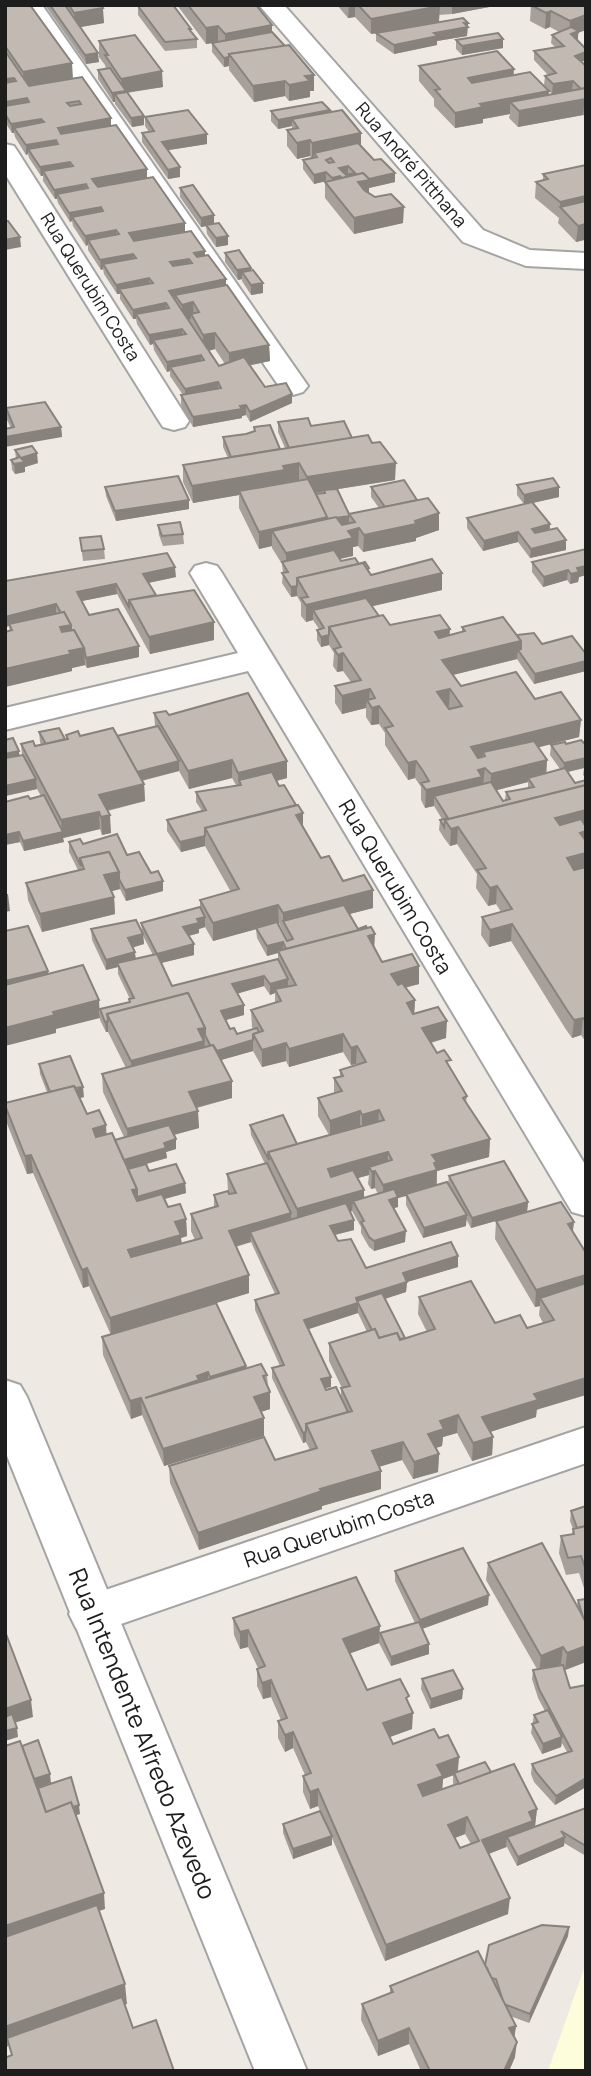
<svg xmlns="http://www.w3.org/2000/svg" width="591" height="2076" font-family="Manrope,sans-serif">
  <rect width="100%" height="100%" fill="#eeeae3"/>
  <path fill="#fdfddc" d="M 586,1963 L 586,2071 L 548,2071 Z"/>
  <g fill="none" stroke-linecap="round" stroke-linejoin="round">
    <g stroke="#a4a4a4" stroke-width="4">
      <g id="minor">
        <path d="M 18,5 L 42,5 L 308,386 L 303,392 L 293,395 L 283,392 Z"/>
        <path d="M 5,144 L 14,146 L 18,152 L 189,421 L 185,427 L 174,430 L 163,427 L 159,421 L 5,174 Z"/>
        <path d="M 206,563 L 217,566 L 222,573 L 586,1166 L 586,1216 L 572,1212 L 248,671 L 5,730 L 5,708 L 238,653 L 190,573 L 195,566 Z"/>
        <path d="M 586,1427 L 586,1463 L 92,1634 L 76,1628 L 69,1614 L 76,1600 Z"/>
      </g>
    </g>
    <g stroke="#a4a4a4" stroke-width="4">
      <g id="tertiary">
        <path d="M 259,5 L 284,5 L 483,230 L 530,250 L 586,253 L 586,269 L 526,266 L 463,242 Z"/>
        <path d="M 5,1380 L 20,1385 L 27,1397 L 307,2071 L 255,2071 L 5,1451 Z"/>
      </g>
    </g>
    <use href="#minor" fill="#fff" fill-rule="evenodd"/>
    <use href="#tertiary" fill="#fff" fill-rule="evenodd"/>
  </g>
  <g fill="#a79f9a" fill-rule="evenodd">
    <path d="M 5,5 L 73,79 L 147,169 L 147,178 L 185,223 L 185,232 L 205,256 L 269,345 L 270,361 L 250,365 L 265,387 L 292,403 L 250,422 L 246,415 L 242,416 L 242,418 L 193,427 L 181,405 L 181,395 L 183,395 L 170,376 L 170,371 L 167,372 L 154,350 L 153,344 L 150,345 L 137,324 L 136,319 L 133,319 L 120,299 L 120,294 L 117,294 L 104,274 L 103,269 L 101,270 L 88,250 L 88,245 L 86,246 L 73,226 L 72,221 L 70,222 L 58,203 L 57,199 L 55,199 L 43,181 L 43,176 L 41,176 L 29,158 L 28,154 L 26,155 L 15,137 L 14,133 L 12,133 L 5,122 ZM 215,349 L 225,364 L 219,366 L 209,351 Z"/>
    <path d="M 45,5 L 101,5 L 104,23 L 80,27 L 99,62 L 86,64 Z"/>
    <path d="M 177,5 L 256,5 L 272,32 L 314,91 L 310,91 L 310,97 L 289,101 L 285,96 L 254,102 L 229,70 L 229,66 L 224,67 L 212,52 L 212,43 L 218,42 L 206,44 Z"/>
    <path d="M 337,5 L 500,5 L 452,14 L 439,15 L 439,22 L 468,23 L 467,36 L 437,41 L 437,45 L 394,54 L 376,41 L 376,33 L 371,34 L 355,17 L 348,18 Z"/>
    <path d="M 531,5 L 586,5 L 577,40 L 582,62 L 586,66 L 586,117 L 583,115 L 518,127 L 509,118 L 510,114 L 483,119 L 483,123 L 455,128 L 434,106 L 434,99 L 419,81 L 419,66 L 514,75 L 549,95 L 572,90 L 552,94 L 544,85 L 545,76 L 548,75 L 534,60 L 534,51 L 555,47 L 551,43 L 552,35 L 559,32 L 550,27 L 545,29 L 530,21 Z"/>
    <path d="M 138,6 L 192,33 L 197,39 L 197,48 L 165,51 L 138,15 Z"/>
    <path d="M 456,40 L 503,48 L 462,55 L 456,49 Z"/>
    <path d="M 99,41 L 163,87 L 127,93 L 144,125 L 132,127 L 115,104 L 115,102 L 113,102 L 98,79 L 98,70 L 106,69 L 105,65 L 99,57 Z"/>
    <path d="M 330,110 L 330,113 L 361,133 L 361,146 L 374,160 L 395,173 L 395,182 L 369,188 L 369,193 L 403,223 L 354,234 L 325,198 L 325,182 L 326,181 L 314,184 L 303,169 L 303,160 L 311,158 L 310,156 L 297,159 L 287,146 L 287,130 L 292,129 L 292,126 L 278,129 L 271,121 L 271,111 Z"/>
    <path d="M 145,117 L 207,144 L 168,150 L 180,177 L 168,179 L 142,142 L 142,133 L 149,132 L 145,126 Z"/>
    <path d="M 586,165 L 586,242 L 584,240 L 576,242 L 558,223 L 559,218 L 535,198 L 536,182 L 543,180 L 543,174 Z"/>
    <path d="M 180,188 L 214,215 L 214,224 L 228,245 L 216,247 L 207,234 L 206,226 L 201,227 L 180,197 Z"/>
    <path d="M 225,253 L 251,268 L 251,270 L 263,293 L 251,295 L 242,281 L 242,279 L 238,280 L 225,262 Z"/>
    <path d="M 6,408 L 61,427 L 62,437 L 11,428 L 6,418 Z"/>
    <path d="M 278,422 L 311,426 L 352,438 L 395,480 L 338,489 L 349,515 L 379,508 L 371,497 L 371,487 L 417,500 L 439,530 L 416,538 L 416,541 L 363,552 L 358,546 L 353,547 L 353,556 L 340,559 L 341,561 L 359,564 L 369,568 L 369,571 L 371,575 L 442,573 L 442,590 L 372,606 L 379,616 L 390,625 L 449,635 L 462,632 L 462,627 L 517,635 L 542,644 L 586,654 L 586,671 L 534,684 L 517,659 L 452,675 L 461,686 L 535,699 L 581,720 L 579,737 L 538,747 L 547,760 L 546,773 L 560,769 L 550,755 L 551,745 L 566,744 L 586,745 L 586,778 L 583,775 L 584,768 L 567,772 L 575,783 L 586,780 L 586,1042 L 581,1035 L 572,1038 L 565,1028 L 511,941 L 489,947 L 481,935 L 482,917 L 501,912 L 496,904 L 488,906 L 476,888 L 477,874 L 457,844 L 450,846 L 444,838 L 439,830 L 440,820 L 442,819 L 434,806 L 425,808 L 421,800 L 421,787 L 415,778 L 408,780 L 385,745 L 385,733 L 379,724 L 371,725 L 366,717 L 366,708 L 342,714 L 335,703 L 335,686 L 351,682 L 343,671 L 337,672 L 333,666 L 334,653 L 329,645 L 321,647 L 317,640 L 317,630 L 319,629 L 313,620 L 306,622 L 301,616 L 301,603 L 297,596 L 291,597 L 282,583 L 283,573 L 282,564 L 272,548 L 272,546 L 259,549 L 239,508 L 239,495 L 193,503 L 183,482 L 183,465 L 228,458 L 223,447 L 223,437 L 246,434 L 254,431 L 254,427 L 280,449 L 285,448 L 278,432 ZM 528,782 L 528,788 L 506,792 L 505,800 L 503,801 L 496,790 Z"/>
    <path d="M 15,450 L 38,463 L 25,467 L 25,472 L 15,474 L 12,470 L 11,460 L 16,459 Z"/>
    <path d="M 517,485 L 559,497 L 532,503 L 550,524 L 550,530 L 566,550 L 530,558 L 518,542 L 483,551 L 467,528 L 467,518 L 524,504 L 517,495 Z"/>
    <path d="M 105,487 L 189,509 L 116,521 L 106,496 Z"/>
    <path d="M 158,525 L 183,534 L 184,544 L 163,546 L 159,535 Z"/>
    <path d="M 80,538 L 104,549 L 105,559 L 83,561 Z"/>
    <path d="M 586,549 L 586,575 L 579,577 L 578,582 L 570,584 L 567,580 L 543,587 L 532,572 L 532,562 Z"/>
    <path d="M 176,577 L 148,583 L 156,595 L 214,640 L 150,654 L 117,594 L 82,601 L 89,615 L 139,657 L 87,668 L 85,665 L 72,668 L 72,671 L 5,687 L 5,632 L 10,631 L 9,626 L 5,627 L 5,581 Z"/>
    <path d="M 154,713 L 169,715 L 287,761 L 287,778 L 277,781 L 279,786 L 303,813 L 303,827 L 321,858 L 343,881 L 373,908 L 349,914 L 358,929 L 374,948 L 382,962 L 419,984 L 405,988 L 415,1000 L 414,1013 L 446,1038 L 431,1043 L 437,1053 L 450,1068 L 467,1096 L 466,1103 L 490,1139 L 489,1157 L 437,1171 L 437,1185 L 448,1183 L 449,1176 L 528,1202 L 527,1212 L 574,1222 L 536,1417 L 490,1432 L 493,1437 L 492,1455 L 472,1461 L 457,1433 L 443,1437 L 442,1446 L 435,1448 L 439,1454 L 438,1472 L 413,1479 L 402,1460 L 379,1467 L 381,1489 L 322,1506 L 322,1509 L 199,1550 L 170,1483 L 169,1466 L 275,1460 L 310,1450 L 306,1442 L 303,1443 L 272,1378 L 272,1368 L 280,1366 L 255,1310 L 255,1300 L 275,1294 L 251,1242 L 236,1247 L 249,1275 L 249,1293 L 168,1318 L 246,1366 L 246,1369 L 267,1375 L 270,1409 L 261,1412 L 264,1436 L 164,1466 L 142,1415 L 131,1419 L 103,1355 L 102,1337 L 111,1335 L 89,1286 L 83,1288 L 33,1173 L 27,1174 L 6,1121 L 5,1112 L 5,1103 L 47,1092 L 40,1074 L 39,1064 L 84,1097 L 80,1098 L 87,1114 L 106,1135 L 115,1140 L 124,1137 L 103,1092 L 102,1074 L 126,1068 L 108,1032 L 106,1032 L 100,1020 L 100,1009 L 129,1002 L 129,999 L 130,999 L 118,974 L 118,967 L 106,970 L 92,940 L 91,929 L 142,931 L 141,923 L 200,907 L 200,900 L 231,892 L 205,846 L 181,852 L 167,831 L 167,820 L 202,811 L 196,802 L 196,792 L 236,785 L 232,778 L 189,789 L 179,771 L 142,781 L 144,784 L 145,801 L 108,811 L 111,833 L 102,835 L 100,829 L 63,838 L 64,842 L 24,851 L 20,842 L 5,845 L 5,802 L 41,796 L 37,789 L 5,796 L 19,751 L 19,755 L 22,755 L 21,744 L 35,746 L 41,745 L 40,742 L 39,732 L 65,739 L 66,739 L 66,735 L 117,736 L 155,726 ZM 278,923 L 279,923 L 288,941 L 287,941 ZM 205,927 L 213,941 L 256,929 L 257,938 L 267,956 L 278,953 L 278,959 L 172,986 L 161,963 L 194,955 L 194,944 L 189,936 L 199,933 L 199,929 ZM 143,936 L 153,955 L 136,959 L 133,947 L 144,944 ZM 264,986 L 270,995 L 275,993 L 275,1003 L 251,1010 L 252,1027 L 253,1029 L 237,1034 L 230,1029 L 226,1020 L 244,1015 L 244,1005 L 237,993 ZM 253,1051 L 262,1067 L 286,1061 L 289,1067 L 343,1052 L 351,1065 L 356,1064 L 357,1065 L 340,1070 L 340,1077 L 334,1078 L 334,1093 L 318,1098 L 318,1116 L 329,1135 L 297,1144 L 250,1125 L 251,1135 L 265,1164 L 227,1174 L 228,1191 L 214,1195 L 214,1207 L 191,1214 L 191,1231 L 195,1240 L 182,1243 L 181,1238 L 187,1236 L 186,1219 L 168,1207 L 164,1199 L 186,1193 L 185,1183 L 149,1171 L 138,1166 L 167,1158 L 166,1152 L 176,1149 L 174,1135 L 199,1128 L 197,1108 L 232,1098 L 232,1081 L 221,1060 ZM 369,1175 L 368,1184 L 371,1189 L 375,1188 L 378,1194 L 364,1198 L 357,1178 ZM 406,1196 L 406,1205 L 423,1238 L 466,1226 L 466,1219 L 471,1228 L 510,1217 L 496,1221 L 495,1239 L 535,1307 L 540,1306 L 539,1315 L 543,1323 L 527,1328 L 495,1323 L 419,1297 L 418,1314 L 427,1332 L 405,1338 L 384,1299 L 406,1292 L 407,1282 L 458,1267 L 458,1256 L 366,1268 L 338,1241 L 335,1235 L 354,1230 L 354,1220 L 350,1212 L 352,1211 L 361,1227 L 361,1233 L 369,1247 L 374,1251 L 405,1242 L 393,1208 L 398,1207 L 398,1198 ZM 358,1313 L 367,1332 L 329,1343 L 329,1361 L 342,1388 L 341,1388 L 341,1397 L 326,1390 L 325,1388 L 331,1387 L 331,1377 L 308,1329 Z"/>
    <path d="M 69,842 L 83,844 L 127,855 L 151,873 L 163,891 L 126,901 L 120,889 L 111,891 L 114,897 L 115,914 L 42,932 L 28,900 L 26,883 L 78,870 L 69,852 Z"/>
    <path d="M 586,1506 L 586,1594 L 579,1573 L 566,1575 L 559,1553 L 561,1536 L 572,1535 L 573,1529 L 570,1521 L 571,1511 Z"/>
    <path d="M 488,1563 L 577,1606 L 578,1600 L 586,1599 L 586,1662 L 565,1670 L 570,1688 L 586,1685 L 586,1787 L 555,1805 L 534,1782 L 531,1774 L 532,1764 L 567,1752 L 562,1743 L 561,1747 L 542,1754 L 531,1733 L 534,1715 L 545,1711 L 538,1698 L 532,1679 L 533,1670 L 537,1669 L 486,1580 Z"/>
    <path d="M 395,1571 L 488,1605 L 422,1629 L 429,1644 L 429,1654 L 391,1666 L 379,1643 L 350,1653 L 367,1690 L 409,1704 L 412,1729 L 389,1737 L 393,1744 L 439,1738 L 459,1757 L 458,1772 L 491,1772 L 537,1809 L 535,1826 L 533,1826 L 532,1828 L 586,1808 L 586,1856 L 564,1843 L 564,1846 L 517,1866 L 507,1847 L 488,1854 L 508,1914 L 385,1961 L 332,1838 L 332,1845 L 293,1859 L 283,1833 L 283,1824 L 320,1811 L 318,1806 L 310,1809 L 303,1792 L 303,1776 L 305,1775 L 293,1748 L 285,1752 L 278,1738 L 278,1721 L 281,1720 L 271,1697 L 263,1699 L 257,1686 L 257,1669 L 258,1668 L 248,1647 L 240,1649 L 234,1635 L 233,1618 L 380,1633 L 415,1623 L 395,1581 ZM 453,1775 L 453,1783 L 454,1785 L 442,1789 L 443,1779 ZM 465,1834 L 471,1844 L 460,1848 L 455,1838 Z"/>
    <path d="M 422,1679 L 463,1689 L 462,1699 L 430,1709 L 421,1689 Z"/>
    <path d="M 569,1927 L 568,1936 L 529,2023 L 510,2016 L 516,2026 L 514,2037 L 515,2057 L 509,2071 L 421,2071 L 409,2044 L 378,2056 L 361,2020 L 362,2004 L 390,1993 L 390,1986 L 485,1965 Z"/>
  </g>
  <g fill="#88827d">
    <path d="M 349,5 L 355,5 L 355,17 L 348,18 Z"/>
    <path d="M 452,5 L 500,5 L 452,14 Z"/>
    <path d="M 440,6 L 439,22 L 371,34 L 371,19 Z"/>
    <path d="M 103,8 L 104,23 L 75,28 L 74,13 Z"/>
    <path d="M 551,11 L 550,27 L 545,29 L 546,13 Z"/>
    <path d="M 586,15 L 586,30 L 578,33 L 578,40 L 570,43 L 569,36 L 570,21 Z"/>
    <path d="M 464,23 L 468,23 L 467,36 L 437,41 L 437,45 L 394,54 L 394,45 Z"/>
    <path d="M 272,25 L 272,41 L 225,50 L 225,34 Z"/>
    <path d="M 218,26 L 218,42 L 206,44 L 206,28 Z"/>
    <path d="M 503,39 L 503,48 L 462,55 L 462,46 Z"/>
    <path d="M 586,52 L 586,60 L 574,65 L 575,56 Z"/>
    <path d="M 98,53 L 99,62 L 86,64 L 85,55 Z"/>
    <path d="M 229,57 L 229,66 L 224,67 L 224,58 Z"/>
    <path d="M 72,63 L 73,79 L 24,87 L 23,72 Z"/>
    <path d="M 514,69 L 513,85 L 467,93 L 468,78 Z"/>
    <path d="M 162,71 L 163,87 L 115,94 L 115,102 L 113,102 L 112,93 L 122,91 L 121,79 Z"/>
    <path d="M 314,75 L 314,91 L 310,91 L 310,97 L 289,101 L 289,85 L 305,76 Z"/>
    <path d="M 14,78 L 15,87 L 5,88 L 5,79 Z"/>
    <path d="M 285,81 L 285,96 L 254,102 L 253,86 Z"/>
    <path d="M 573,81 L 572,90 L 552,94 L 553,84 Z"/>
    <path d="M 549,91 L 548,106 L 585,99 L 583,115 L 518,127 L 519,111 L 510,102 L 510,114 L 483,119 L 483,123 L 455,128 L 455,113 L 480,104 Z"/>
    <path d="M 27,98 L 27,107 L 5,111 L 5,102 Z"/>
    <path d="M 330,110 L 330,119 L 292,119 L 292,126 L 278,129 L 278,120 Z"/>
    <path d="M 144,116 L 144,125 L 132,127 L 131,118 Z"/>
    <path d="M 111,118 L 111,127 L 58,137 L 58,128 Z"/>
    <path d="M 41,119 L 42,128 L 14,128 L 14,133 L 12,133 L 11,124 Z"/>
    <path d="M 361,133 L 361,149 L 317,157 L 314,153 L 314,158 L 312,159 L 312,143 Z"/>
    <path d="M 207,134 L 207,144 L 163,151 L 162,142 Z"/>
    <path d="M 56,140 L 56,149 L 28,149 L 28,154 L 26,155 L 26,145 Z"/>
    <path d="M 310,140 L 310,156 L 297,159 L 297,143 Z"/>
    <path d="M 70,162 L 71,171 L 43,171 L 43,176 L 41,176 L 40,167 Z"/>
    <path d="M 348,166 L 348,175 L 340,177 L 340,185 L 332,187 L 332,178 L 339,168 Z"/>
    <path d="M 180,167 L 180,177 L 168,179 L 168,170 Z"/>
    <path d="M 147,169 L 147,178 L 93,189 L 92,179 Z"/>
    <path d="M 326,172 L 326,181 L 314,184 L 314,175 Z"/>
    <path d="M 395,173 L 395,182 L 369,188 L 369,196 L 347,183 Z"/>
    <path d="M 86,184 L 86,193 L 57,194 L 57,199 L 55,199 L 54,190 Z"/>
    <path d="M 586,196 L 586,212 L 560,207 L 560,202 Z"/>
    <path d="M 101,207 L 101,216 L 72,217 L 72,221 L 70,222 L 69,213 Z"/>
    <path d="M 404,207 L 403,223 L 354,234 L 354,218 Z"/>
    <path d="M 214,215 L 214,225 L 201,227 L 201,218 Z"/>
    <path d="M 185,223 L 185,232 L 130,243 L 129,233 Z"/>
    <path d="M 586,224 L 584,240 L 576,242 L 578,226 Z"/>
    <path d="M 116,230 L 117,240 L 88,240 L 88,245 L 86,246 L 85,236 Z"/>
    <path d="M 228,236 L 228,245 L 216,247 L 216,238 Z"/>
    <path d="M 20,237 L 21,247 L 5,250 L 5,240 Z"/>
    <path d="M 205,251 L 205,261 L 194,263 L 194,253 Z"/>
    <path d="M 133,254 L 134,263 L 103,264 L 103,269 L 101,270 L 100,260 Z"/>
    <path d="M 189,259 L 190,268 L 171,272 L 170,262 Z"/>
    <path d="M 251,268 L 251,277 L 242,272 L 242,279 L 238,280 L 237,270 Z"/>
    <path d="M 149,278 L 150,288 L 119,289 L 120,294 L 117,294 L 116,285 Z"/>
    <path d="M 226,279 L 226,289 L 175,295 L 176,300 L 169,301 L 169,291 Z"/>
    <path d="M 263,283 L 263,293 L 251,295 L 251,285 Z"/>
    <path d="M 193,302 L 194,318 L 191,314 L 191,319 L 182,321 L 182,305 Z"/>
    <path d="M 166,303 L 166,313 L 136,314 L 136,319 L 133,319 L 133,310 Z"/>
    <path d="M 182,329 L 183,338 L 153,340 L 153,344 L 150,345 L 149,335 Z"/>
    <path d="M 215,333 L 215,349 L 203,352 L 203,335 Z"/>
    <path d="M 269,345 L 270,361 L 229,370 L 229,353 Z"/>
    <rect x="5" y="346" width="2" height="10"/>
    <path d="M 201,355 L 201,365 L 170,367 L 170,371 L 167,372 L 167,362 Z"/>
    <path d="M 218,382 L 218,392 L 185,399 L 185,389 Z"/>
    <path d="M 292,394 L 292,403 L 250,422 L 250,412 Z"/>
    <path d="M 246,405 L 246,415 L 242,416 L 242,418 L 193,427 L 193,417 Z"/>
    <path d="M 61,427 L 62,437 L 5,447 L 5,437 Z"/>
    <path d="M 37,453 L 38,463 L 25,467 L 25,472 L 15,474 L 14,464 L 21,458 Z"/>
    <path d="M 299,463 L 299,480 L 285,482 L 285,487 L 239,491 L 239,495 L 193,503 L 192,486 Z"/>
    <path d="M 396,463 L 395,480 L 307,494 L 307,477 Z"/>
    <path d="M 559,487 L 559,497 L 524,505 L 524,495 Z"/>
    <path d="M 189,500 L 189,509 L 116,521 L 115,511 Z"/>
    <path d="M 439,513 L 439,530 L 416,538 L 416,541 L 363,552 L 364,535 Z"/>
    <path d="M 349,516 L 349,526 L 272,531 L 272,546 L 259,549 L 259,532 L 328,517 Z"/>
    <path d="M 550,524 L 549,534 L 532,539 L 532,529 Z"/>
    <path d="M 359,528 L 358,546 L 353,547 L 353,556 L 287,570 L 286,568 L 286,553 L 348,531 Z"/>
    <path d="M 518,532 L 518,542 L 483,551 L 484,541 Z"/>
    <path d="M 566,540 L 566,550 L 530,558 L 531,549 Z"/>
    <path d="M 586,566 L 586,575 L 579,577 L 578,582 L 570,584 L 571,574 L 577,568 Z"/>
    <path d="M 175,567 L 176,577 L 143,584 L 143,574 Z"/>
    <path d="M 568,570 L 567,580 L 543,587 L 544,577 Z"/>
    <path d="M 442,573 L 442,590 L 318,619 L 313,610 L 313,620 L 306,622 L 306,605 Z"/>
    <path d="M 116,584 L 117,594 L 77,602 L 77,592 Z"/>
    <path d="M 297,586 L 297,596 L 291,597 L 291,587 Z"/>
    <path d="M 56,604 L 56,614 L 9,624 L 9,626 L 5,627 L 5,617 Z"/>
    <path d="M 214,622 L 214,640 L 150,654 L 149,637 Z"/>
    <path d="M 71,625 L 72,642 L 61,644 L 60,627 Z"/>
    <path d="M 450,629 L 449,646 L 434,650 L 435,632 Z"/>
    <path d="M 329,635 L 329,645 L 321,647 L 321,637 Z"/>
    <path d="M 521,641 L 520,653 L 518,650 L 517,659 L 441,678 L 442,660 Z"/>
    <path d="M 139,646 L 139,657 L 87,668 L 86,658 Z"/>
    <path d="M 84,648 L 85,665 L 72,668 L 72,671 L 5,687 L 5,669 L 69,651 Z"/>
    <path d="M 343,653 L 343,671 L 337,672 L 338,655 Z"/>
    <path d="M 586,661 L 586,671 L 534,684 L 535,674 Z"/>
    <path d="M 370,689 L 369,704 L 367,700 L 366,708 L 342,714 L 342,696 Z"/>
    <path d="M 450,689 L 449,706 L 436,709 L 437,692 Z"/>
    <path d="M 379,706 L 379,724 L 371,725 L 372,708 Z"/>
    <path d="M 581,720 L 579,737 L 485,761 L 485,756 L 483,752 L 482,761 L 470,764 L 471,747 Z"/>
    <path d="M 19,751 L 20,761 L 5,765 L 5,754 Z"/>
    <path d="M 586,758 L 586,767 L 584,765 L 584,768 L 563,773 L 564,763 Z"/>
    <path d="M 232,760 L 232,778 L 189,789 L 188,771 Z"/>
    <path d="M 547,760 L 546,778 L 528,778 L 528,782 L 490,792 L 491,774 Z"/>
    <path d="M 179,761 L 179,771 L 135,782 L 135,772 Z"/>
    <path d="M 287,761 L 287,778 L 241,790 L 241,785 L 239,780 L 239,790 L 238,773 Z"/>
    <path d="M 416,761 L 415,778 L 408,780 L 408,763 Z"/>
    <path d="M 485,768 L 483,786 L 434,796 L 434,806 L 425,808 L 426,790 L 478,770 Z"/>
    <path d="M 36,779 L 37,789 L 5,796 L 5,786 Z"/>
    <path d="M 144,784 L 145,801 L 100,812 L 99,795 Z"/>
    <path d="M 586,810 L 586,828 L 554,836 L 555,818 Z"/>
    <path d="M 99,812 L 100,829 L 63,838 L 64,842 L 24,851 L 23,841 L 62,832 L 61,820 Z"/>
    <path d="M 303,813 L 303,831 L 209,835 Z"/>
    <path d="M 110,815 L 111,833 L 102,835 L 101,817 Z"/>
    <path d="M 458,827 L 457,844 L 450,846 L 451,829 Z"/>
    <path d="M 586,831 L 586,849 L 580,833 Z"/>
    <path d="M 19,832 L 20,842 L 5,845 L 5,835 Z"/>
    <path d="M 205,836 L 205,846 L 181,852 L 180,842 Z"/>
    <path d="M 586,853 L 586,871 L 565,876 L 567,858 Z"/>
    <path d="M 119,872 L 120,889 L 105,893 L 104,875 Z"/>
    <path d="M 163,881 L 163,891 L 126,901 L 125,890 Z"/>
    <path d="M 497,886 L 496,904 L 488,906 L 490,888 Z"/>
    <path d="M 373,890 L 373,908 L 288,930 L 283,921 L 283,913 Z"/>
    <path d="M 5,894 L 8,894 L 10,911 L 5,912 Z"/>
    <path d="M 114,897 L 115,914 L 42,932 L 40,914 Z"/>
    <path d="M 278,905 L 279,923 L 213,941 L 213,923 Z"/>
    <path d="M 205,917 L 205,927 L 199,929 L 199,933 L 184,937 L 183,927 L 197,919 Z"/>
    <path d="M 512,924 L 511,941 L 489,947 L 490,930 Z"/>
    <path d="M 143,934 L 144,944 L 128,949 L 128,938 Z"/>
    <path d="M 375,934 L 374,952 L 290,966 Z"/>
    <path d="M 283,942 L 283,952 L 278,951 L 278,953 L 267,956 L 267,946 Z"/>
    <path d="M 194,944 L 194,955 L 157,964 L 157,954 Z"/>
    <path d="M 135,952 L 136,962 L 117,963 L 118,967 L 106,970 L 106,960 Z"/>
    <path d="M 419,966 L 419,984 L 390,991 L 391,974 Z"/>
    <path d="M 48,971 L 49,989 L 5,999 L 5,981 Z"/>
    <path d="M 264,976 L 264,986 L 233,995 L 232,984 Z"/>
    <path d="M 288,979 L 288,990 L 275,989 L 275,993 L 270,995 L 270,984 Z"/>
    <path d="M 99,1000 L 100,1018 L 56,1029 L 56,1033 L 5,1046 L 5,1028 L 53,1012 Z"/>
    <path d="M 415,1000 L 414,1018 L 407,1003 Z"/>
    <path d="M 244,1005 L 244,1015 L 222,1021 L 221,1011 Z"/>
    <path d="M 583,1018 L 581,1035 L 572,1038 L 574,1020 Z"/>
    <path d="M 108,1021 L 108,1032 L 106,1032 L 105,1022 Z"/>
    <path d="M 447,1021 L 446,1038 L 421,1045 L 422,1028 Z"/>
    <path d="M 205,1028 L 204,1059 L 132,1079 L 131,1061 L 198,1029 Z"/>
    <path d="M 343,1034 L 343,1052 L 289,1067 L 289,1049 Z"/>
    <path d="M 253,1040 L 253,1051 L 214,1062 L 214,1052 Z"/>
    <path d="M 286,1043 L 286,1061 L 262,1067 L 262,1050 Z"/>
    <path d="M 357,1046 L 356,1064 L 351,1065 L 351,1048 Z"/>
    <path d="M 232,1081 L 232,1098 L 190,1109 L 189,1092 Z"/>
    <path d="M 83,1087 L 84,1097 L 52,1105 L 51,1095 Z"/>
    <path d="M 379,1110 L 378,1128 L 362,1133 L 362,1115 Z"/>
    <path d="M 198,1111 L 199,1128 L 128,1147 L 127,1129 Z"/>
    <path d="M 360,1111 L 360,1129 L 330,1138 L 330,1121 Z"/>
    <path d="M 106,1125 L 107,1143 L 95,1147 L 93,1129 Z"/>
    <path d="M 176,1139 L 176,1149 L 166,1152 L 167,1158 L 122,1171 L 121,1160 Z"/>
    <path d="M 490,1139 L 489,1157 L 437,1171 L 436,1188 L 398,1198 L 398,1207 L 388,1210 L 383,1203 L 383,1185 L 432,1155 Z"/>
    <path d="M 388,1152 L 388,1170 L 375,1171 L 375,1188 L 371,1189 L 372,1172 L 369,1167 L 369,1175 L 327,1187 L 328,1169 Z"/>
    <path d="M 31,1155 L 33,1173 L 27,1174 L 25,1156 Z"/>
    <path d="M 185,1183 L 186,1193 L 133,1208 L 132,1190 Z"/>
    <path d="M 364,1190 L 364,1208 L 353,1201 L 352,1211 L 297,1227 L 297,1209 Z"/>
    <path d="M 528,1202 L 527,1212 L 471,1228 L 472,1218 Z"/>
    <path d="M 291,1213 L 291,1231 L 250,1232 L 251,1242 L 229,1248 L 229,1231 Z"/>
    <path d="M 467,1215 L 466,1226 L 423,1238 L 424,1228 Z"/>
    <path d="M 186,1219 L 187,1236 L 181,1238 L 182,1253 L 130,1267 L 128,1250 L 175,1222 Z"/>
    <path d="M 354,1220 L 354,1230 L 330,1236 L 330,1226 Z"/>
    <path d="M 574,1222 L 572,1239 L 568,1224 Z"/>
    <path d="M 406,1231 L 405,1242 L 374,1251 L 374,1241 Z"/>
    <path d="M 458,1256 L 458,1267 L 407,1282 L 406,1292 L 360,1307 L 358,1303 L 358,1313 L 303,1331 L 304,1320 L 356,1298 L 403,1273 Z"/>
    <path d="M 87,1268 L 89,1286 L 83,1288 L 82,1270 Z"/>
    <path d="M 249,1275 L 249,1293 L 111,1335 L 110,1318 Z"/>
    <path d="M 586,1275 L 586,1292 L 540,1298 L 540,1306 L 535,1307 L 536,1290 Z"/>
    <path d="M 246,1366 L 246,1383 L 210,1394 L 210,1377 Z"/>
    <path d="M 208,1372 L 208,1390 L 145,1398 L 197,1376 Z"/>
    <path d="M 331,1377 L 331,1387 L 320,1389 L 321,1379 Z"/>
    <path d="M 586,1378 L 586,1395 L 536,1410 L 536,1417 L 481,1435 L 482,1417 L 534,1394 Z"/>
    <path d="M 270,1392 L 270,1409 L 254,1414 L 254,1397 Z"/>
    <path d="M 141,1398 L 142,1415 L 131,1419 L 130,1401 Z"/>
    <path d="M 458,1415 L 457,1433 L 443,1437 L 442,1446 L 427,1451 L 428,1434 L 440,1421 Z"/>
    <path d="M 264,1418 L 264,1436 L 164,1466 L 163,1449 Z"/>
    <path d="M 306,1432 L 306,1442 L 303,1443 L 303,1433 Z"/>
    <path d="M 493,1437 L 492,1455 L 472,1461 L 473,1443 Z"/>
    <path d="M 403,1442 L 402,1460 L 371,1469 L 372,1451 Z"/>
    <path d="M 439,1454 L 438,1472 L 413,1479 L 414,1462 Z"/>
    <path d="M 381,1471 L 381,1489 L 322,1506 L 322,1509 L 199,1550 L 198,1533 L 320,1489 Z"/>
    <path d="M 489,1595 L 488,1605 L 419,1630 L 420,1620 Z"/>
    <path d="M 380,1626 L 379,1643 L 343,1656 L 343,1639 Z"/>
    <path d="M 248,1630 L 248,1647 L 240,1649 L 240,1632 Z"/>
    <path d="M 429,1644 L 429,1654 L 391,1666 L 391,1657 Z"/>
    <path d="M 586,1646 L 586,1662 L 565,1670 L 567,1653 Z"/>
    <path d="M 563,1647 L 561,1664 L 539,1673 L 541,1656 Z"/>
    <path d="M 271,1680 L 271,1697 L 263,1699 L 262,1683 Z"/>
    <path d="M 463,1689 L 462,1699 L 430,1709 L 431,1699 Z"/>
    <path d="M 31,1700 L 33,1717 L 5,1726 L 5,1709 Z"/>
    <path d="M 413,1713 L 412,1729 L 382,1740 L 383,1723 Z"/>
    <path d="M 17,1728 L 18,1737 L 5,1741 L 5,1731 Z"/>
    <path d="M 293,1732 L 293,1748 L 285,1752 L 285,1735 Z"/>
    <path d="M 562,1737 L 561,1747 L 542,1754 L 543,1744 Z"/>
    <path d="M 459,1757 L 457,1774 L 443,1779 L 442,1792 L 417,1801 L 418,1785 L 437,1765 Z"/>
    <path d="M 50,1774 L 51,1783 L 34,1789 L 33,1779 Z"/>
    <path d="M 586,1778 L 586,1787 L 555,1805 L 556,1796 Z"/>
    <path d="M 318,1789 L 318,1806 L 310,1809 L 310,1792 Z"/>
    <path d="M 79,1805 L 80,1814 L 47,1825 L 46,1816 Z"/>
    <path d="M 537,1809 L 535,1826 L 533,1826 L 531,1838 L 507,1837 L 506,1847 L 481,1857 L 482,1840 L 529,1812 Z"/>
    <path d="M 467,1817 L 465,1834 L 447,1841 L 448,1825 Z"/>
    <path d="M 332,1836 L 332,1845 L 293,1859 L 293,1849 Z"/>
    <path d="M 565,1837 L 564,1846 L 517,1866 L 518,1857 Z"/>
    <path d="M 104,1893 L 105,1909 L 5,1943 L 5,1926 Z"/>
    <path d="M 510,1898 L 508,1914 L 385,1961 L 386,1945 Z"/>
    <path d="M 569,1927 L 568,1936 L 529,2023 L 530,2014 Z"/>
    <path d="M 125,1984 L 127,2004 L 9,2046 L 7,2038 L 8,2046 L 5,2048 L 5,2027 Z"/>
    <path d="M 516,2026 L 514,2041 L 509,2028 Z"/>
    <path d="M 409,2028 L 409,2044 L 378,2056 L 378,2041 Z"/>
    <path d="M 517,2042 L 515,2057 L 509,2071 L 504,2071 Z"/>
  </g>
  <g fill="#c2b9b3" stroke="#88827d" stroke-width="2" fill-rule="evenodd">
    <path d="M 5,5 L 30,5 L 72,63 L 23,72 L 5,46 Z"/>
    <path d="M 50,5 L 65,5 L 98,53 L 85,55 Z"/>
    <path d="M 69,5 L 101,5 L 103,8 L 74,13 Z"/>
    <path d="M 144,5 L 173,5 L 191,29 L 189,29 L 197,39 L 165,42 L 138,6 Z"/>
    <path d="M 188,5 L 256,5 L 272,25 L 225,34 L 218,26 L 206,28 Z"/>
    <path d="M 358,5 L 439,5 L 440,6 L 371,19 Z"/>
    <path d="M 531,5 L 586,5 L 586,15 L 570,21 L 551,11 L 546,13 Z"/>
    <path d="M 463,18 L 468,23 L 464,23 L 468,27 L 434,33 L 438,36 L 394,45 L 376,33 Z"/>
    <path d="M 571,27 L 579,31 L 571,34 L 586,49 L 586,52 L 575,56 L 586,66 L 586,88 L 581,89 L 573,81 L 553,84 L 545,76 L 556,73 L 534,51 L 564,46 L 552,35 Z"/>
    <path d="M 272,32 L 285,46 L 229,54 L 229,57 L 224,58 L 212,43 Z"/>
    <path d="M 498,33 L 503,39 L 462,46 L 456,40 Z"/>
    <path d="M 135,35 L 162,71 L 121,79 L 105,55 L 108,55 L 99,41 Z"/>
    <path d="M 289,45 L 314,75 L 305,76 L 310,81 L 289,85 L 285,81 L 253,86 L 229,54 Z"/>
    <path d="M 5,51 L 29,86 L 82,77 L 111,118 L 58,128 L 61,134 L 116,125 L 147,169 L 92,179 L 94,182 L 98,187 L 153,177 L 185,223 L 129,233 L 134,241 L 191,231 L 205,251 L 194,253 L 197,257 L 208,255 L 226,279 L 169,291 L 219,366 L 244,357 L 265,387 L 286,383 L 292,394 L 250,412 L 246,405 L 240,406 L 242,409 L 193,417 L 181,395 L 221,388 L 218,382 L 185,389 L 170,367 L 204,360 L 201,355 L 167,362 L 153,340 L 186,334 L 182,329 L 149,335 L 136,314 L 169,308 L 166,303 L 133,310 L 119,289 L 153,283 L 149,278 L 116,285 L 103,264 L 136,258 L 133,254 L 100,260 L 88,240 L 119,234 L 116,230 L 85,236 L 72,217 L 103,211 L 101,207 L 69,213 L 57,194 L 88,188 L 86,184 L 54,190 L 43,171 L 73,166 L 70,162 L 40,167 L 28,149 L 58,144 L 56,140 L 26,145 L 14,128 L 44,122 L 41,119 L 11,124 L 5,114 L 5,106 L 29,102 L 27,98 L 5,102 L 5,83 L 16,81 L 14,78 L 5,79 ZM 79,101 L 81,104 L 70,106 L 67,103 ZM 189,259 L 192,263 L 173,266 L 170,262 Z"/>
    <path d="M 497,51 L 514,69 L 468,78 L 472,83 L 530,72 L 549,91 L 480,104 L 483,107 L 455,113 L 435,90 L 440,89 L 419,66 Z"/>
    <path d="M 110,68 L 126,91 L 112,93 L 98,70 Z"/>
    <path d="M 586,88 L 586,100 L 585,99 L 519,111 L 510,102 Z"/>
    <path d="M 127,92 L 144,116 L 131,118 L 115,94 Z"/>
    <path d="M 322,102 L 330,110 L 278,120 L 271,111 Z"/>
    <path d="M 188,110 L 207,134 L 162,142 L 180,167 L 168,170 L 142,133 L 154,131 L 145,117 Z"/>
    <path d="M 342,110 L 361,133 L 312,143 L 310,140 L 297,143 L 287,130 L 298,128 L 292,119 Z"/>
    <path d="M 358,143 L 374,160 L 381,159 L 395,173 L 369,179 L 363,173 L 342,178 L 340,176 L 332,178 L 326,172 L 314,175 L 303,160 L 317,157 L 314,153 ZM 331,158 L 334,162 L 329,163 L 326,160 ZM 348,166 L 355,173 L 346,175 L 339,168 Z"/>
    <path d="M 586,165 L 586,196 L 560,202 L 536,182 L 548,179 L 543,174 Z"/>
    <path d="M 363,173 L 370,180 L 358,182 L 364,190 L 375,197 L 391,194 L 404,207 L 354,218 L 325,182 Z"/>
    <path d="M 193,185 L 214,215 L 201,218 L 180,188 Z"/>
    <path d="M 586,201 L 586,224 L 578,226 L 560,207 Z"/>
    <path d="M 5,221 L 8,221 L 20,237 L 5,240 Z"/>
    <path d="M 219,223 L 228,236 L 216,238 L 206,225 Z"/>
    <path d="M 239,250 L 251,268 L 237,270 L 225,253 Z"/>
    <path d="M 253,270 L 263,283 L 251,285 L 242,272 Z"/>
    <path d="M 227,285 L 269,345 L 229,353 L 215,333 L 203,335 L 191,314 L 199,312 L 193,302 L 182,305 L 175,295 Z"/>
    <path d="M 45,402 L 61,427 L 5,437 L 5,429 L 14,427 L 6,408 Z"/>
    <path d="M 308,418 L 311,426 L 344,421 L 352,438 L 289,448 L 278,422 Z"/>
    <path d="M 270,425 L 280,449 L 231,457 L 223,437 L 246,434 L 255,431 L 254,427 Z"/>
    <path d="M 368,435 L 372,443 L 380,442 L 396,463 L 307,477 L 299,463 L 283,466 L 285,470 L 192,486 L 183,465 Z"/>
    <path d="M 32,446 L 37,453 L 21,458 L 25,462 L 14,464 L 11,460 L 20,457 L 15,450 Z"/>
    <path d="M 178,476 L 189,500 L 115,511 L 105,487 Z"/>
    <path d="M 553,478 L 559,487 L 524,495 L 517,485 Z"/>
    <path d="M 308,479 L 328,517 L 259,532 L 239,491 Z"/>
    <path d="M 404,480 L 417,500 L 385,507 L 371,487 Z"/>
    <path d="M 337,489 L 350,516 L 328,519 L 316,494 L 325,493 L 324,490 Z"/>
    <path d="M 428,498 L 439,513 L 415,521 L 416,524 L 364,535 L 359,528 L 348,531 L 353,538 L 286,553 L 272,531 L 336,517 L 342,525 L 355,522 L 349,514 Z"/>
    <path d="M 532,502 L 550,524 L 532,529 L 535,533 L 557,528 L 566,540 L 531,549 L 518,532 L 484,541 L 467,518 Z"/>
    <path d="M 180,522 L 183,534 L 162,536 L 158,525 Z"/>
    <path d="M 101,536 L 104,549 L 82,551 L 80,538 Z"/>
    <path d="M 586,549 L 586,566 L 577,568 L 579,572 L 571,574 L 568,570 L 544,577 L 532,562 Z"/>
    <path d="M 334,550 L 341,561 L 355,558 L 359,564 L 365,562 L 369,568 L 367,569 L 363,563 L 297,578 L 297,586 L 291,587 L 282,573 L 288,572 L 282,562 Z"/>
    <path d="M 167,553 L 175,567 L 143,574 L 156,595 L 129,600 L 129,607 L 116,584 L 77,592 L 89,615 L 118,609 L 139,646 L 86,658 L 84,648 L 74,630 L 71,630 L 71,625 L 64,612 L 61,613 L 56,604 L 5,617 L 5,581 Z"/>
    <path d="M 432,559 L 442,573 L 306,605 L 301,598 L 308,597 L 297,578 L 363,563 L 371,575 Z"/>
    <path d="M 194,590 L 214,622 L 149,637 L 129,600 Z"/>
    <path d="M 366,598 L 379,616 L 329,627 L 329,635 L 321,637 L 317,630 L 324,628 L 313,610 Z"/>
    <path d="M 64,612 L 71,625 L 60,627 L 62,632 L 74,630 L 84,648 L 69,651 L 71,654 L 5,669 L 5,632 L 12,630 L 9,624 Z"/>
    <path d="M 383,615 L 390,625 L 440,615 L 450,629 L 435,632 L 439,638 L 465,631 L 462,627 L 503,617 L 521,641 L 442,660 L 461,686 L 516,672 L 535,699 L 561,692 L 581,720 L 471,747 L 478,758 L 485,756 L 483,752 L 534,741 L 547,760 L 491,774 L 485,768 L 478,770 L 482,777 L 426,790 L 421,783 L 429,781 L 423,771 L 416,761 L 408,763 L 385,728 L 393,726 L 379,706 L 372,708 L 367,700 L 375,698 L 370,689 L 342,696 L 335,686 L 361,680 L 343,653 L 338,655 L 334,649 L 341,647 L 329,627 ZM 450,689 L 462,706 L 449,709 L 437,692 Z"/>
    <path d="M 534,633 L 542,644 L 572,636 L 586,654 L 586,661 L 535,674 L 518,650 L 521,649 L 521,641 L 517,635 Z"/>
    <path d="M 248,693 L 287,761 L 238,773 L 232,760 L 188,771 L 154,713 L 166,711 L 169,715 Z"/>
    <path d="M 158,726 L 179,761 L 137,772 L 117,736 Z"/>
    <path d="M 59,728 L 65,739 L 46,744 L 39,732 Z"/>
    <path d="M 113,728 L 144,784 L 99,795 L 110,815 L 101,817 L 99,812 L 61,820 L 21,744 L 33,741 L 35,746 L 68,739 L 66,735 L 78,731 L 80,736 Z"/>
    <path d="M 13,738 L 19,751 L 5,754 L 5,740 Z"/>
    <path d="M 581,740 L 586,745 L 586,758 L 564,763 L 551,745 L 565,742 L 566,744 Z"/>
    <path d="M 23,755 L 36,779 L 5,786 L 5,758 Z"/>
    <path d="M 565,768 L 575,783 L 586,780 L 586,785 L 445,820 L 444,827 L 440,820 L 448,818 L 434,796 L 491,782 L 503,801 L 510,799 L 506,792 L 534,787 L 528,778 Z"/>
    <path d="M 272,772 L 279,786 L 284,785 L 296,805 L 205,828 L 205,836 L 180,842 L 167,820 L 206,810 L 196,792 L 241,785 L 239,780 Z"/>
    <path d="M 586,785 L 586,810 L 555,818 L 560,825 L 581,819 L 586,827 L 586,831 L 580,833 L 586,841 L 586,853 L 567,858 L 574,870 L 586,867 L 586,1022 L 583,1018 L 574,1020 L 567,1010 L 512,924 L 490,930 L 482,917 L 512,909 L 497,886 L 490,888 L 477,870 L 486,868 L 458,827 L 451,829 L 445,820 Z"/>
    <path d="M 44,795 L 63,832 L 23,841 L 19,832 L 5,835 L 5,802 L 28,796 L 30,799 Z"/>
    <path d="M 298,805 L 303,813 L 296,815 L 321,858 L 329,856 L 343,881 L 364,875 L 373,890 L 283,913 L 278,905 L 213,923 L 200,900 L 239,889 L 205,828 Z"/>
    <path d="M 117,834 L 127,855 L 139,852 L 151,873 L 158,871 L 163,881 L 125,890 L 119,879 L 119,872 L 109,852 L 80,858 L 81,866 L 69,842 L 80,839 L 83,844 Z"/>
    <path d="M 109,852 L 119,872 L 104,875 L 114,897 L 40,914 L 26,883 L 84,869 L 80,858 Z"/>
    <path d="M 344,905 L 358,929 L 366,926 L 367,928 L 286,949 L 283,942 L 267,946 L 256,928 L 277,922 L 287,941 L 293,939 L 283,921 Z"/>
    <path d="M 200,907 L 205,917 L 197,919 L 199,923 L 183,927 L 194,944 L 157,954 L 141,923 Z"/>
    <path d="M 136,920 L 143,934 L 128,938 L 135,952 L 106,960 L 91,929 Z"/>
    <path d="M 28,926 L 48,971 L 5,981 L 5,931 Z"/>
    <path d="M 371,927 L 375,934 L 368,936 L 382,962 L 412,954 L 419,966 L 391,974 L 398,985 L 402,983 L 415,1000 L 407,1003 L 413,1014 L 438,1007 L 447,1021 L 422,1028 L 437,1053 L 444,1050 L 451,1060 L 446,1061 L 467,1096 L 463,1098 L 490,1139 L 432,1155 L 437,1162 L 434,1163 L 437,1170 L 383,1185 L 375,1171 L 372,1172 L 369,1167 L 392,1160 L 388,1152 L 328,1169 L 331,1177 L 353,1170 L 364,1190 L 297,1209 L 268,1152 L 384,1120 L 379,1110 L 362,1115 L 360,1111 L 330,1121 L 318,1098 L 342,1091 L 334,1078 L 343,1076 L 340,1070 L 366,1062 L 357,1046 L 351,1048 L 343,1034 L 289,1049 L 286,1043 L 262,1050 L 253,1034 L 263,1031 L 251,1010 L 281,1001 L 275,989 L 296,985 L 278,951 Z"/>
    <path d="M 157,954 L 172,986 L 278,959 L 288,979 L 270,984 L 264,976 L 232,984 L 244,1005 L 221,1011 L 230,1029 L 234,1028 L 237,1034 L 257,1028 L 259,1032 L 253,1034 L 253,1040 L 217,1051 L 213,1045 L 210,1045 L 205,1035 L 205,1028 L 188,993 L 107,1014 L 108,1021 L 105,1022 L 100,1009 L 130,1002 L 129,999 L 134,998 L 117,963 Z"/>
    <path d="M 83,965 L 99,1000 L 53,1012 L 55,1015 L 5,1028 L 5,985 Z"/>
    <path d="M 188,993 L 205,1028 L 198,1029 L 204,1041 L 131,1061 L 107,1014 Z"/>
    <path d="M 213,1045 L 232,1081 L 189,1092 L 198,1111 L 127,1129 L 102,1074 Z"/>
    <path d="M 70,1056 L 83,1087 L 76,1088 L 74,1086 L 50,1092 L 39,1064 Z"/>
    <path d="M 74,1086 L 87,1114 L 99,1110 L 106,1125 L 93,1129 L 96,1137 L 112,1133 L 137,1189 L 132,1190 L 137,1201 L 162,1194 L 168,1207 L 180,1204 L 186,1219 L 175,1222 L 181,1235 L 128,1250 L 131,1257 L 202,1238 L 191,1214 L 218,1206 L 214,1195 L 228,1191 L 229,1194 L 236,1193 L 227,1174 L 267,1163 L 291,1213 L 229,1231 L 249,1275 L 110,1318 L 87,1268 L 82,1270 L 31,1155 L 25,1156 L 5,1105 L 5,1103 Z"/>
    <path d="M 283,1115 L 297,1144 L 268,1152 L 269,1160 L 250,1125 Z"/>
    <path d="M 169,1125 L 176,1139 L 164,1143 L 166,1148 L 124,1160 L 115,1140 Z"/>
    <path d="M 504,1161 L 528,1202 L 472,1218 L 449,1176 Z"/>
    <path d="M 146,1164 L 149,1171 L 176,1164 L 185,1183 L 137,1197 L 137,1189 L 128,1169 Z"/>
    <path d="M 447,1182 L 467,1215 L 424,1228 L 406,1194 Z"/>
    <path d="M 394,1189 L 398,1197 L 389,1200 L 406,1231 L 374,1241 L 369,1237 L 361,1222 L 364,1221 L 353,1201 Z"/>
    <path d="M 561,1202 L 574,1222 L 568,1224 L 586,1253 L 586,1275 L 536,1290 L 496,1221 Z"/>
    <path d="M 346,1203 L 354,1220 L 330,1226 L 338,1241 L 351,1239 L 366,1268 L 451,1242 L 458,1256 L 403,1273 L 407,1282 L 356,1298 L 357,1301 L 382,1293 L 405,1338 L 400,1339 L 397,1333 L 379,1338 L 375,1329 L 372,1330 L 358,1303 L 304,1320 L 331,1377 L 321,1379 L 326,1390 L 336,1387 L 348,1412 L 306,1424 L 306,1432 L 303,1433 L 272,1368 L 284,1365 L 255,1300 L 279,1293 L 250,1232 Z"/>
    <path d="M 471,1281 L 495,1323 L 520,1315 L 527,1328 L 554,1320 L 540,1298 L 586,1283 L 586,1378 L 534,1394 L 538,1400 L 482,1417 L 493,1437 L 473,1443 L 458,1415 L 440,1421 L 444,1429 L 428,1434 L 439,1454 L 414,1462 L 403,1442 L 372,1451 L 381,1471 L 320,1489 L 322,1491 L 198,1533 L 169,1466 L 264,1437 L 275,1460 L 317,1448 L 306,1424 L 352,1411 L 341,1388 L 350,1386 L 329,1343 L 375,1329 L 379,1338 L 397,1333 L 400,1340 L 435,1329 L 419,1297 Z"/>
    <path d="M 216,1303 L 246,1366 L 210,1377 L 208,1372 L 197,1376 L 199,1380 L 145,1398 L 261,1364 L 267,1375 L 263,1376 L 270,1392 L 254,1397 L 264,1418 L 163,1449 L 141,1398 L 130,1401 L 102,1337 Z"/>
    <path d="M 586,1506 L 586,1526 L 577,1528 L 571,1511 Z"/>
    <path d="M 586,1526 L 586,1570 L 581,1556 L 568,1558 L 561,1536 L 574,1534 L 573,1529 Z"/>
    <path d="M 542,1543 L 586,1622 L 586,1646 L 567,1653 L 563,1647 L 541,1656 L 488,1563 Z"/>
    <path d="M 463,1548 L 489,1595 L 420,1620 L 395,1571 Z"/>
    <path d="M 356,1577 L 380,1626 L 343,1639 L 367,1690 L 400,1679 L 409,1696 L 406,1698 L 413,1713 L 383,1723 L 393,1744 L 434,1729 L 439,1738 L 448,1735 L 459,1757 L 437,1765 L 443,1776 L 418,1785 L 423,1796 L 514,1764 L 537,1809 L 529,1812 L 533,1821 L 482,1840 L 510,1898 L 386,1945 L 318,1789 L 310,1792 L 303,1776 L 311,1773 L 293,1732 L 285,1735 L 278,1721 L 287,1718 L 271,1680 L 262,1683 L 257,1669 L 265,1666 L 248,1630 L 240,1632 L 233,1618 ZM 467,1817 L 479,1841 L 460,1848 L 448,1825 Z"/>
    <path d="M 586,1599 L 586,1622 L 583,1617 L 578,1600 Z"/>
    <path d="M 419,1622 L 429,1644 L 391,1657 L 380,1633 Z"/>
    <path d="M 6,1634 L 31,1700 L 5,1709 L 5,1635 Z"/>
    <path d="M 563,1665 L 570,1688 L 586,1685 L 586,1778 L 556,1796 L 536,1772 L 532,1764 L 572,1751 L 539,1689 L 533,1670 Z"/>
    <path d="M 453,1670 L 463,1689 L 431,1699 L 422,1679 Z"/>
    <path d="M 548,1710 L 562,1737 L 543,1744 L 532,1724 L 538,1722 L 534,1715 Z"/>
    <path d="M 12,1714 L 17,1728 L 5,1731 L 5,1717 Z"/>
    <path d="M 38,1740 L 50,1774 L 34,1779 L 22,1746 Z"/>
    <path d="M 20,1741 L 46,1812 L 71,1802 L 104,1893 L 5,1926 L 5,1746 Z"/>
    <path d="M 485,1762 L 491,1772 L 459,1784 L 454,1773 Z"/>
    <path d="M 71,1777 L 79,1805 L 73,1807 L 71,1802 L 46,1812 L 38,1788 Z"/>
    <path d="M 586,1808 L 586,1846 L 561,1831 L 565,1837 L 518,1857 L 507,1837 Z"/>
    <path d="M 320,1811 L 332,1836 L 293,1849 L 283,1824 Z"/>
    <path d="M 97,1905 L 125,1984 L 5,2027 L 5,1937 Z"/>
    <path d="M 542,1925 L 569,1927 L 530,2014 L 504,2004 L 496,1979 L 491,1978 L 487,1968 L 486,1968 L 485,1965 L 489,1945 Z"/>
    <path d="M 478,1951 L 516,2026 L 509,2028 L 517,2042 L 504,2071 L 430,2071 L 409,2028 L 378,2041 L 362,2004 L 393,1992 L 390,1986 Z"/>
    <path d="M 122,1997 L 133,2028 L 156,2020 L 174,2071 L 5,2071 L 5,2058 L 12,2055 L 7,2038 Z"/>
  </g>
  <g text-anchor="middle" stroke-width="5" stroke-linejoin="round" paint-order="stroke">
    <g font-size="18" fill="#1d1d1d" stroke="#fff">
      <text transform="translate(411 165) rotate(49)" y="6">Rua André Pitthana</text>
      <text transform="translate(90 287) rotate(58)" y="6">Rua Querubim Costa</text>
    </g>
    <g font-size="21" fill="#1d1d1d" stroke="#fff">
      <text transform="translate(395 887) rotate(59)" y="7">Rua Querubim Costa</text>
      <text transform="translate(339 1529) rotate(-19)" y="7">Rua Querubim Costa</text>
    </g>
    <g font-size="24" fill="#1d1d1d" stroke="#fff">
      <text transform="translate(142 1734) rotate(68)" y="8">Rua Intendente Alfredo Azevedo</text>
    </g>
  </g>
  <rect width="591" height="2076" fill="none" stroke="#1d1d1d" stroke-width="14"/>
</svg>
